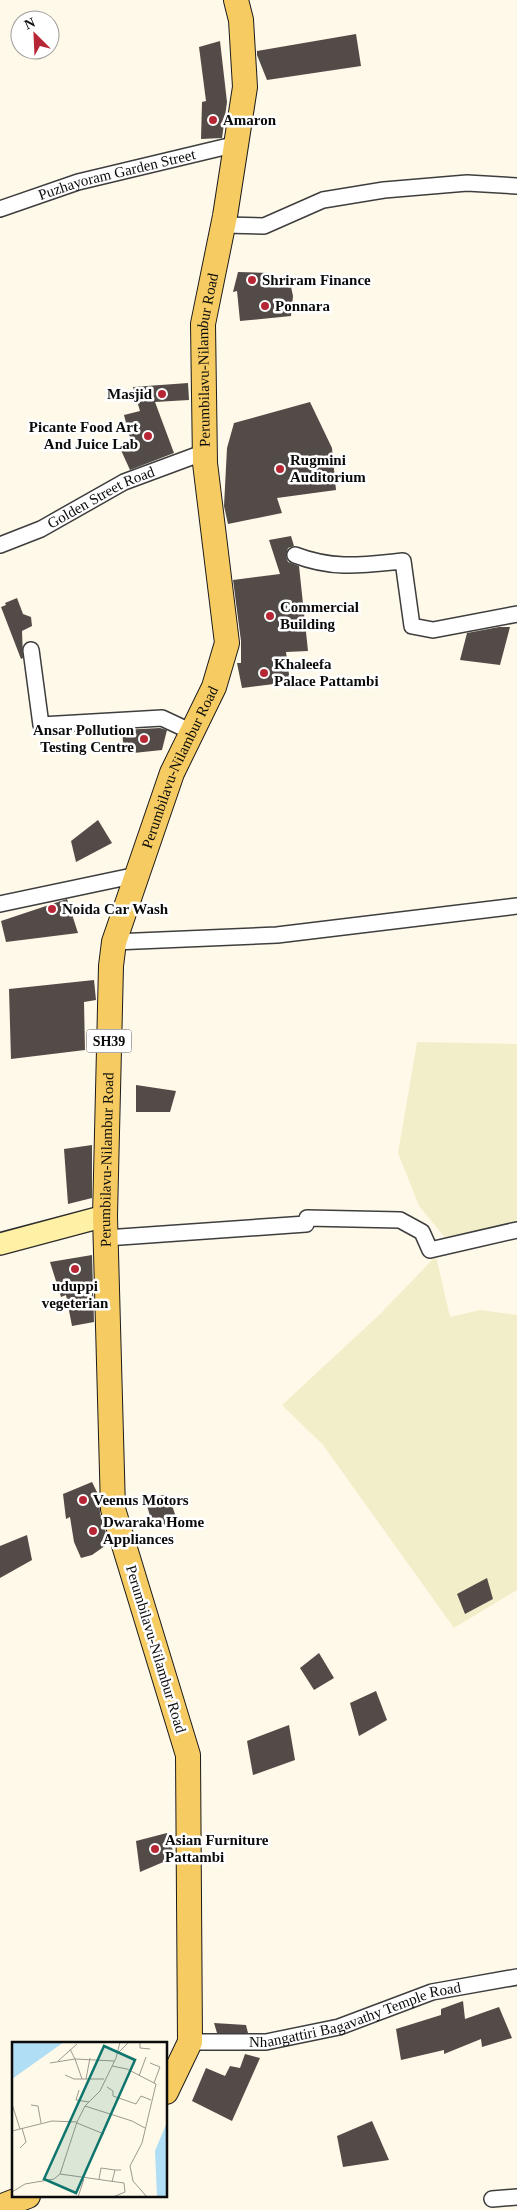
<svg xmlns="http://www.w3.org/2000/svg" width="517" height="2210" font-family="Georgia,serif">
  <rect width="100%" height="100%" fill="#fff9e9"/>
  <g fill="#f3eeca">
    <path d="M 417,1042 L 517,1044 L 517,1222 L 452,1246 L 419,1206 L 398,1153 Z"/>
    <path d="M 436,1256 L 450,1317 L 480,1310 L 517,1315 L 517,1590 L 454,1628 L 323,1445 L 282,1405 L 379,1315 Z"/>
  </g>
  <g fill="#534b47">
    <path d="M 356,34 L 361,66 L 267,80 L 257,55 L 257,51 Z"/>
    <path d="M 220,41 L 227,102 L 222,138 L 201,139 L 202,102 L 206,101 L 199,47 Z"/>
    <path d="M 238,272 L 269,273 L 268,277 L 290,282 L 293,296 L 291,316 L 240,321 L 237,291 L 233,292 Z"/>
    <path d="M 188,383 L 189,400 L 155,402 L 174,453 L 130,470 L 120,448 L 131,442 L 124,415 L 140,411 L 133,387 Z"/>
    <path d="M 310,402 L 332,448 L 336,490 L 277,498 L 282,513 L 228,524 L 224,506 L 227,448 L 234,423 Z"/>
    <path d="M 291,536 L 294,546 L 288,548 L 286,556 L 288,562 L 299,566 L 308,651 L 286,652 L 290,682 L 242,688 L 237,663 L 241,663 L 241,641 L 233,580 L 280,574 L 269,540 Z"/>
    <path d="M 17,598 L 23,614 L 31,617 L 32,626 L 22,631 L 23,658 L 21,659 L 1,607 L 6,605 L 5,603 Z"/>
    <path d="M 499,627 L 510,627 L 500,665 L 460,660 L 467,633 Z"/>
    <path d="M 160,728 L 167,730 L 162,750 L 124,754 L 122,730 Z"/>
    <path d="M 98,820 L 112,843 L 76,862 L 71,841 Z"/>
    <path d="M 67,899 L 78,933 L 6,942 L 1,921 Z"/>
    <path d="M 94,980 L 96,1000 L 84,1002 L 85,1050 L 11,1059 L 9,989 Z"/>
    <path d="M 136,1085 L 176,1091 L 170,1112 L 136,1112 Z"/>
    <path d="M 92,1145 L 92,1198 L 68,1204 L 64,1149 Z"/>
    <path d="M 92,1255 L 94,1322 L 72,1326 L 66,1295 L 61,1297 L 50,1262 Z"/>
    <path d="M 92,1482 L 99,1496 L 100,1513 L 109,1543 L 92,1555 L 81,1558 L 74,1542 L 70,1517 L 66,1519 L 63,1494 Z"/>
    <path d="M 168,1494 L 177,1520 L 154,1529 L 145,1499 Z"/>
    <path d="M 27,1535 L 32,1560 L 0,1578 L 0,1546 Z"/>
    <path d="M 487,1578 L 493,1599 L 465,1614 L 457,1594 Z"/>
    <path d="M 319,1653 L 334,1678 L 314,1690 L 300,1668 Z"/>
    <path d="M 376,1691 L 387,1720 L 359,1736 L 350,1703 Z"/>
    <path d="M 289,1725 L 295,1760 L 253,1775 L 247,1741 Z"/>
    <path d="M 167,1833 L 175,1857 L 140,1872 L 136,1841 Z"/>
    <path d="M 463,2001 L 465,2019 L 499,2007 L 512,2038 L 482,2047 L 481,2039 L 444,2054 L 444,2050 L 401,2060 L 396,2029 L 441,2015 L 441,2009 Z"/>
    <path d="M 214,2023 L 246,2025 L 248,2033 L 217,2033 Z"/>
    <path d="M 245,2054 L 260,2058 L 232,2121 L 192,2101 L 206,2068 L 225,2076 L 230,2066 L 240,2068 Z"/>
    <path d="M 372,2121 L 389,2160 L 343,2167 L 337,2136 Z"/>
  </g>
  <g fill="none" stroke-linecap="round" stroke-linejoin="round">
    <g stroke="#3e3e3e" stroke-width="18">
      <g id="street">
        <path id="s1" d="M 0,209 L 78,182 L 237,144"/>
        <path d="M 224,225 L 264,226 L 323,200 L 384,190 L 467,183 L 517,186"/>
        <path id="s2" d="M 0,545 L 41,529 L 124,482 L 205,452"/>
        <path d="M 295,555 C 334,570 363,565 403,561 L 412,626 L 433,630 L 517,614"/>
        <path d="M 31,650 L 41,725 L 162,718 L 192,732"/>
        <path d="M 0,904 L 137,875"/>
        <path d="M 114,942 L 277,935 L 517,906"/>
        <path d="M 106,1238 L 306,1224 L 307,1218 L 400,1220 L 422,1232 L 430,1250 L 517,1230"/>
        <path id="s3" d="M 190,2042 L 266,2042 L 339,2027 L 432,1992 L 517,1977"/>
        <path d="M 492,2199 L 517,2197"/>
      </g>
    </g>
    <g stroke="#2d2d2d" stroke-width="24">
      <path id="secondary" d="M 0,1244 L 105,1216"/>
    </g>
    <g stroke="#1c1c1c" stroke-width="26">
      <g id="primary">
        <path id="s4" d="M 166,2092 L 190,2042 L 188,1755 L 113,1509 L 105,1216 L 111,966 L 114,942 L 172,773 L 214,687 L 227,643 L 205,463 L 203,324 L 225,216 L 245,87 L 241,20 L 236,0"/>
        <path d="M 0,2207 L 28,2196"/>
      </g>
    </g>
    <use href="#street" stroke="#fff" stroke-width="15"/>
    <use href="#secondary" stroke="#fef0a5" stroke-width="21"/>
    <use href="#primary" stroke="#f6cb61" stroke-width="24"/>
  </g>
  <g fill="#b72634" stroke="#fff" stroke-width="2">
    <circle cx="213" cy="120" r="5"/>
    <circle cx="252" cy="280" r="5"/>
    <circle cx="265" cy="306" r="5"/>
    <circle cx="162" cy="394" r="5"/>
    <circle cx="148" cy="436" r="5"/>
    <circle cx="280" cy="469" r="5"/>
    <circle cx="270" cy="616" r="5"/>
    <circle cx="264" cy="673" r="5"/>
    <circle cx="144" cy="739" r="5"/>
    <circle cx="52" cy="909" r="5"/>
    <circle cx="75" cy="1269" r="5"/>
    <circle cx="83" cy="1500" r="5"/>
    <circle cx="93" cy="1531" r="5"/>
    <circle cx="155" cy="1849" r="5"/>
  </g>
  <g text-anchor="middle" stroke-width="5" stroke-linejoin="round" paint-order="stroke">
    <rect fill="#fff" stroke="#545454" stroke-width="1" x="86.5" y="1029.5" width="45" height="23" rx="4"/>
    <g font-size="14" font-weight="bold" fill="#0b0b0b">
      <text x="109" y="1046">SH39</text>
    </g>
    <g font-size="15" font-weight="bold" fill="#0b0b0b" stroke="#fff" text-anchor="start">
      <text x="223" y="125">Amaron</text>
      <text x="262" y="285">Shriram Finance</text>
      <text x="275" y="311">Ponnara</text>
      <text x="152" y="399" text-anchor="end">Masjid</text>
      <text x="138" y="432" text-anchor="end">Picante Food Art<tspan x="138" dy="17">And Juice Lab</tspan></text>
      <text x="290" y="465">Rugmini<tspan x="290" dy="17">Auditorium</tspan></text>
      <text x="280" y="612">Commercial<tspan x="280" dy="17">Building</tspan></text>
      <text x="274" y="669">Khaleefa<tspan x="274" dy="17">Palace Pattambi</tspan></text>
      <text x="134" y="735" text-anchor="end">Ansar Pollution<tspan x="134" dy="17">Testing Centre</tspan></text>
      <text x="62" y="914">Noida Car Wash</text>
      <text x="75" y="1291" text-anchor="middle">uduppi<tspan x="75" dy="17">vegeterian</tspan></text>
      <text x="93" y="1505">Veenus Motors</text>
      <text x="103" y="1527">Dwaraka Home<tspan x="103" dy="17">Appliances</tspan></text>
      <text x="165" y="1845">Asian Furniture<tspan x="165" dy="17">Pattambi</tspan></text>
    </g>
    <g font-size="15" fill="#0b0b0b" stroke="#fff">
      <text dy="5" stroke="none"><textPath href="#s1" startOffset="122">Puzhayoram Garden Street</textPath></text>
      <text dy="5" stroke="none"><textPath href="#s4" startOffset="1772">Perumbilavu-Nilambur Road</textPath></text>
      <text dy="5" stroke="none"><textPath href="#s2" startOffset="112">Golden Street Road</textPath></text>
      <text dy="5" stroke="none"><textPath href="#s4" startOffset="1354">Perumbilavu-Nilambur Road</textPath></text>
      <text dy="5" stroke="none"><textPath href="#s4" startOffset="949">Perumbilavu-Nilambur Road</textPath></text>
      <text transform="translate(156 1649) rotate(73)" y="5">Perumbilavu-Nilambur Road</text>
      <text dy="5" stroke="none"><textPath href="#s3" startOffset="169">Nhangattiri Bagavathy Temple Road</textPath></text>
    </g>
  </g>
  <g transform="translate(12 2042)">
    <rect width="155" height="155" fill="#fff9e9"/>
    <path d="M 0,0 L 52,0 L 0,37 ZM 155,80 L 155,155 L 145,155 L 143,109 Z" fill="#afdef5"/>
    <path fill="none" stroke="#9d9a90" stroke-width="1" d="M 128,0 L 128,6 L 138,7M 106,11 L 117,0M 46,19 L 65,2M 38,21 L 63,17 L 58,7M 138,21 L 148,25 L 142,41M 100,24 L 115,27 L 144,42 L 130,101 L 118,124 L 121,139 L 135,155M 53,33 L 62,37 L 92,37M 127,34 L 134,15M 70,37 L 63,17 L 102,19M 74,37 L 78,16M 95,45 L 101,49 L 101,54 L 124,62 L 129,54 L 139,58M 67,48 L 64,58 L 77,60M 0,62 L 8,87M 19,63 L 26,64 L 29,81M 73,64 L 120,79 L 133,86M 65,81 L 92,92M 0,89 L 40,79 L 65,80M 8,106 L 14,100 L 10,86M 48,132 L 112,141 L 113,150 L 101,155M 87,137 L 89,126 L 103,128M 100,140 L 103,128 L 109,128M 0,150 L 13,142 L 42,137 L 48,132 L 65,80 L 73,64 L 88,49 L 104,16 L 108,0M 66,155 L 72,137"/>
    <path fill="#0f766e" fill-opacity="0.15" stroke="#0f766e" stroke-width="2.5" d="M 92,4 L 123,18 L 64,151 L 32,137 Z"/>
    <rect width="155" height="155" fill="none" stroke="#0b0b0b" stroke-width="2.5"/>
  </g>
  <g transform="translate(35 35) rotate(336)"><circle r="24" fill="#ffffff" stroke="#9d9d9d"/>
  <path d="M0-4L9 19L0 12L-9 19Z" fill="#b72634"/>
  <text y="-8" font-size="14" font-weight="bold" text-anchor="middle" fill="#0b0b0b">N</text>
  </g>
</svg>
